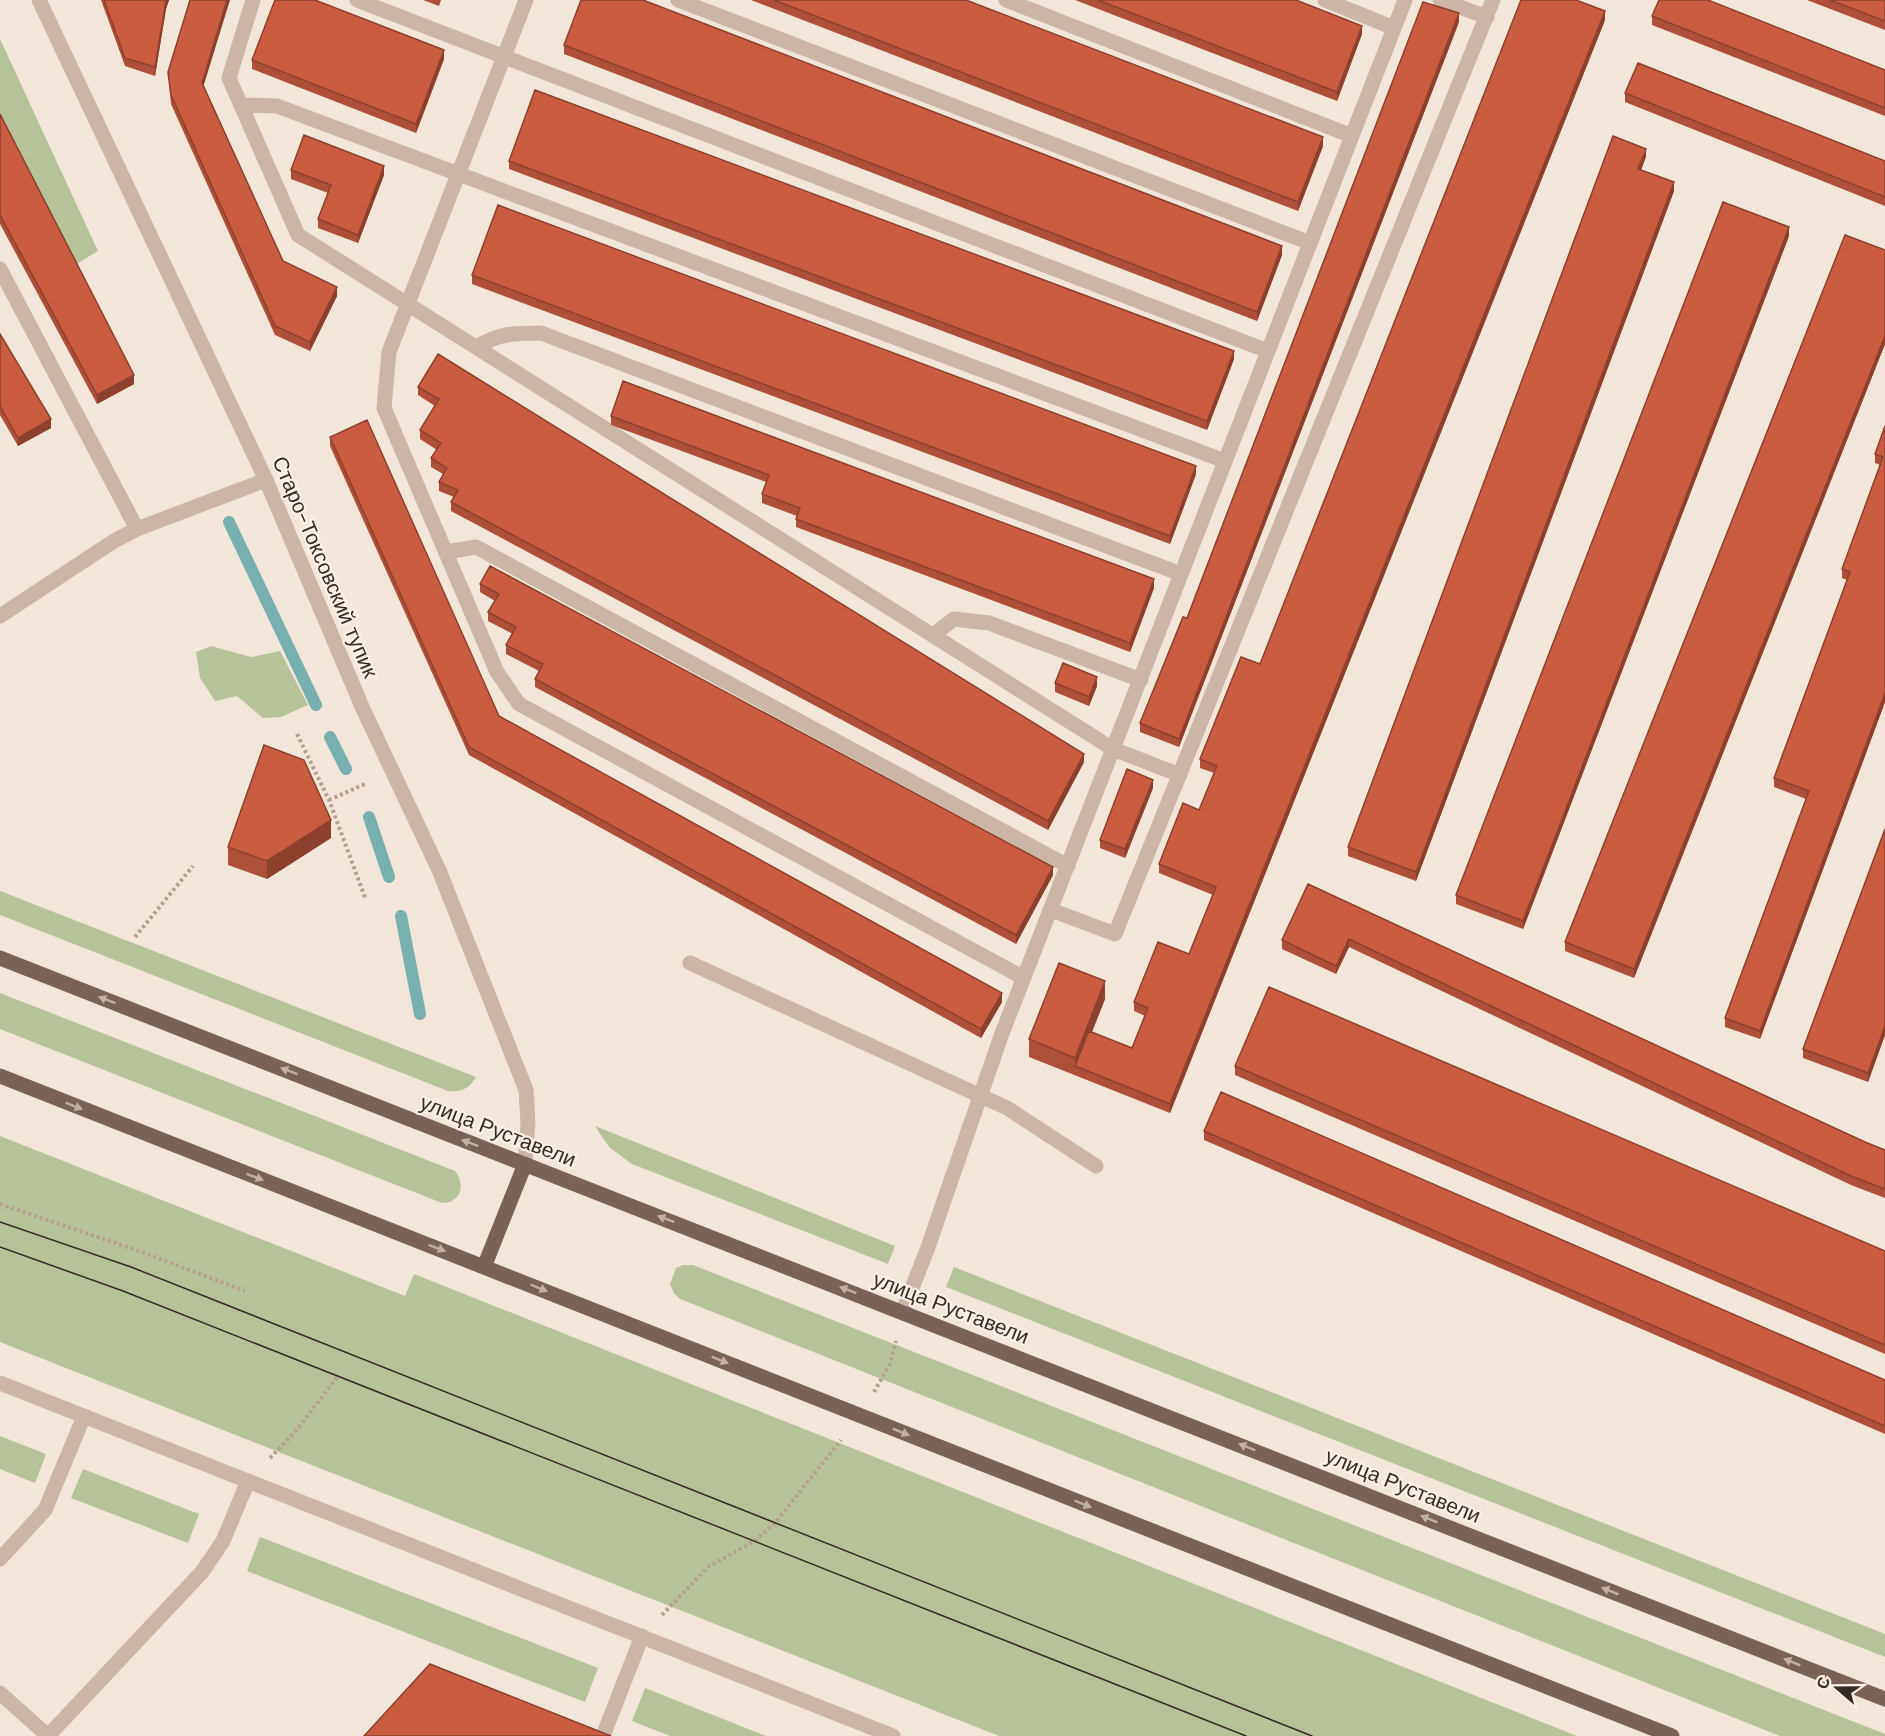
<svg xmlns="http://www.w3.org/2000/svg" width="1885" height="1736" font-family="'DM Sans',sans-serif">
  <rect width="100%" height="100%" fill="#f2e6da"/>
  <path fill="#b6c29a" d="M0,39L98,251L73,266L0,124Z
    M211,646L251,657L280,651L308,705L281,717L263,718L237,696L215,701L200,678L196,652Z
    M0,891L476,1077C468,1089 463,1092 448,1091L0,915Z
    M0,993L455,1171C466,1185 461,1203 442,1203L0,1029Z
    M595,1126L895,1246L888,1264L632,1164L609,1147Z
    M0,1136L405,1296L414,1274L1577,1736H999L0,1342Z
    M683,1265H693L1885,1734V1736H1780L680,1299L674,1293L670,1284L676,1268Z
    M954,1267L1885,1634V1657L946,1287Z
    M0,1436L46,1454L35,1483L0,1469Z
    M83,1469L199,1514L188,1543L71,1498Z
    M260,1537L598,1668L585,1702L247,1571Z
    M645,1688L766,1736H670L632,1721Z"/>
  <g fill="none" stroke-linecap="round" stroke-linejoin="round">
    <path stroke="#78b0b0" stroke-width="12" d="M229,522L316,705
      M330,737L346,769
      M369,817L389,877
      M401,916L420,1014"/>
    <path stroke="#b79f90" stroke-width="4" stroke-dasharray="3 3" stroke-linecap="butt" d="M297,734L329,800L366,900
      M329,800L367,783
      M135,937L193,866
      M0,1204L139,1251L245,1291
      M874,1392L890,1364L896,1341
      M270,1458L295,1432L338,1376
      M662,1615L708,1567L755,1541L775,1523L841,1440"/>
    <path stroke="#cbb5a6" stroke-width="15" d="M253,0L229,78L298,235L1113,749L1180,775
      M357,0L1268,351
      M526,0L389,352L384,408L497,672L519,704L1024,978
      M678,0L1310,243
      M1006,0L1352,136
      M1325,0L1394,28
      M1440,0L1487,17
      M241,105L277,106L1225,461
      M0,269L137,529L266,480
      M476,347C501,333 513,333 541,333L1181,574
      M446,552L476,547L1068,866
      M0,616L114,541L137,529
      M933,635L954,619L989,623L1141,680
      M1051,910L1115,934L1493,0
      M690,963L1007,1108L1096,1166
      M903,1311L927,1250L1001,1036L1405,0
      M0,1559L45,1510L84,1416
      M0,1693L48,1736
      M48,1736L202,1572L223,1541L248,1481
      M603,1736L642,1636"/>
    <path stroke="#cbb5a6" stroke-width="15" d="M39,0L266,480L363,709L439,870L526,1090L528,1122L525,1164
      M0,1383L893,1736"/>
    <path stroke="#796257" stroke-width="15" d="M0,958L1885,1699
      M0,1076L1672,1736
      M484,1267L525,1164"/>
    <path stroke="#372b27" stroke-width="1.5" d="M0,1222L131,1267L1312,1736
      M0,1247L123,1291L1246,1736"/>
  </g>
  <path fill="#ae5037" d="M101,0H169L166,9L155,76L125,66Z
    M423,0H441L439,6Z
    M751,0H966L1323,146L1298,211Z
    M1075,0H1296L1362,34L1337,101Z
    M1807,0H1885V30Z
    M1652,16L1885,70V116L1652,25Z
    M1605,20L1170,1113L1029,1057V1039L1105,999L1092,1032L1132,1048L1145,1016L1134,1011V1002L1189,954L1213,895L1159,873V864L1199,810L1214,773L1200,768V759L1260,664Z
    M1459,22L1179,747L1140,732V723Z
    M564,45L1282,255L1257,321L564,54Z
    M444,59L416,133L252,69V60Z
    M168,72L204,86L283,261L337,296L310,351L275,335L171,104Z
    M1625,93L1885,161V206L1625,102Z
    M0,114L134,384L97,404L0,224Z
    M1646,157L1641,170L1674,191L1416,881L1348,856V847Z
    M509,161L1234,359L1207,430L509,169Z
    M291,170L384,175L358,243L318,228V219L328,193L291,179Z
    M1789,236L1523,929L1456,904V895Z
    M1885,250V344L1634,978L1565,951V942Z
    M472,275L1196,474L1170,544L472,284Z
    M0,334L51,428L18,446L0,415Z
    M418,387L1084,762L1048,830L451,511V502L454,497L439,491V482L443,474L431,467V458L437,450L420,439V430L435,406L418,395Z
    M611,416L1154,588L1130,652L796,527V519L797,516L762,503V494L766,482L611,425Z
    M1885,426V702L1760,1039L1725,1027V1018L1806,799L1774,787V778L1847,580L1842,578V569L1880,465L1875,463V454Z
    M330,437L499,716L1002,1002L981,1038L469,755L330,446Z
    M480,584L1053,875L1016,944L535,687V679L539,671L506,654V645L513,634L488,621V612L495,601L480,592Z
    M1055,683L1097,686L1089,706L1055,692Z
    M1153,788L1125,858L1100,848V840Z
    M1885,829V1035L1868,1082L1803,1058V1049Z
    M331,838L267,879L228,865V847Z
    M1308,884L1865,1142L1885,1150V1198L1851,1185L1349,947L1336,974L1282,949V940Z
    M1235,1066L1885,1251V1354L1235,1075Z
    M1204,1131L1885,1380V1434L1204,1140Z"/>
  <path fill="#8d412d" d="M166,0H169L166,9L155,76V67Z
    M227,0H230L202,91V83Z
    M1605,11V20L1170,1113V1104Z
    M1459,13V22L1179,747V739Z
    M1362,26V34L1337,101V92Z
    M444,50V59L416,133V124Z
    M1323,137V146L1298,211V202Z
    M1646,149V157L1638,178V169Z
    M384,166V175L358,243V235Z
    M1674,182V191L1416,881V872Z
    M1789,227V236L1523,929V921Z
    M1282,246V255L1257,321V312Z
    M337,287V296L310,351V342Z
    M1885,336V344L1634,978V969Z
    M1234,351V359L1207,430V421Z
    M134,375V384L97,404V395Z
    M51,419V428L18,446V438Z
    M1196,466V474L1170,544V536Z
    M1154,579V588L1130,652V643Z
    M1097,677V686L1089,706V697Z
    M1885,693V702L1760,1039V1031Z
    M1084,754V762L1048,830V821Z
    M1153,780V788L1125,858V849Z
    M331,820V838L267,879V861Z
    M1053,867V875L1016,944V935Z
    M1349,939V947L1336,974V966Z
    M1105,981V999L1078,1067L1075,1066V1058Z
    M1002,993V1002L981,1038V1029Z
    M1885,1026V1035L1868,1082V1073Z"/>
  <path fill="#ca5d40" stroke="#8d412d" stroke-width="1.5" d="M104,0H166L155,67L125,58Z
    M190,0H227L202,83L283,261L337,287L310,342L275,326L171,95L168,72Z
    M275,0H315L444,50L416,124L252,60Z
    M581,0H643L1282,246L1257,312L564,45Z
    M774,0H966L1323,137L1298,202Z
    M1098,0H1296L1362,26L1337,92Z
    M1521,0H1576L1605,11L1170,1104L1075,1066L1089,1031L1132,1048L1148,1008L1134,1002L1158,942L1189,954L1216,887L1159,864L1183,803L1199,810L1217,766L1200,759L1241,657L1260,664Z
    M1659,0H1708L1885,70V108L1652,16Z
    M1830,0H1885V21Z
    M1423,2L1459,13L1179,739L1140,723L1183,617L1187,618Z
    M1638,63L1885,161V197L1625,93Z
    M535,90L1234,351L1207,421L509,161Z
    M0,114L134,375L97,395L0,215Z
    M304,135L384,166L358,235L318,219L331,185L291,170Z
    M1613,136L1646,149L1638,169L1674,182L1416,872L1348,847Z
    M1723,202L1789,227L1523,921L1456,895Z
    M498,205L1196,466L1170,536L472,275Z
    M1845,235L1885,250V336L1634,969L1565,942Z
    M0,334L51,419L18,438L0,406Z
    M438,354L1084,754L1048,821L451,502L458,490L439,482L447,468L431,458L441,443L420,430L439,399L418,387Z
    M623,381L1154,579L1130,643L796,519L800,508L762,494L769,475L611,416Z
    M367,420L499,716L1002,993L981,1029L469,747L330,437Z
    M1885,426V693L1760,1031L1725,1018L1809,791L1774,778L1850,572L1842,569L1883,457L1875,454Z
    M490,566L1053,867L1016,935L535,679L543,664L506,645L516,627L488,612L499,594L480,584Z
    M1063,663L1097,677L1089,697L1055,683Z
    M264,745L304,760L331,820L267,861L228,847Z
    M1127,769L1153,780L1125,849L1100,840Z
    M1885,829V1026L1868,1073L1803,1049Z
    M1308,884L1865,1142L1885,1150V1189L1851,1176L1349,939L1336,966L1282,940Z
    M1059,963L1105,981L1075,1058L1029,1039Z
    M1269,987L1885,1251V1345L1235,1066Z
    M1221,1092L1885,1380V1426L1204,1131Z
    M430,1664L611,1736H364Z"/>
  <defs><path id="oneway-solid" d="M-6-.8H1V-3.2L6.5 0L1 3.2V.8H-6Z" transform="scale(1.5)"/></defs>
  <g fill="#c0b0a6">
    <use href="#oneway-solid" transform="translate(107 1000) rotate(-159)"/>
    <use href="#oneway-solid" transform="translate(289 1071) rotate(-159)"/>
    <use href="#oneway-solid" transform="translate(74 1106) rotate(22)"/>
    <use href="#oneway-solid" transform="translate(470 1143) rotate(-159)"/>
    <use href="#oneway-solid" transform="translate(255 1177) rotate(21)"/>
    <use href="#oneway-solid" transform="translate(666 1219) rotate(-159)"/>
    <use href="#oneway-solid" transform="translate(437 1248) rotate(21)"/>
    <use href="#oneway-solid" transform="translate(539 1288) rotate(22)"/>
    <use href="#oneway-solid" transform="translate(848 1290) rotate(-159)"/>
    <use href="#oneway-solid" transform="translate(720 1360) rotate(22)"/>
    <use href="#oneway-solid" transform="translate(901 1432) rotate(22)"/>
    <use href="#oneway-solid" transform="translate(1247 1447) rotate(-158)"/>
    <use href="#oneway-solid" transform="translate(1083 1504) rotate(22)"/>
    <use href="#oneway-solid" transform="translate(1429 1519) rotate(-158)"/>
    <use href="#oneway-solid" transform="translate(1610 1591) rotate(-158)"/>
    <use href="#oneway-solid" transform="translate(1792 1662) rotate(-158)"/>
  </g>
  <g text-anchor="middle" stroke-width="4.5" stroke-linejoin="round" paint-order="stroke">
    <g font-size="21" fill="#372b27" stroke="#faf0e6">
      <text transform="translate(325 567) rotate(67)" y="7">Старо-Токсовский тупик</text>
      <text transform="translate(498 1131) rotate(21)" y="7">улица Руставели</text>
      <text transform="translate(951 1308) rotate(21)" y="7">улица Руставели</text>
      <text transform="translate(1403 1486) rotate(22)" y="7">улица Руставели</text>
    </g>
  </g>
  <g transform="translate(1837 1688) rotate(290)" stroke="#faf0e6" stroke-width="4.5" paint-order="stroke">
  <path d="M0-4.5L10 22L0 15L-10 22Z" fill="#372b27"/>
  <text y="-9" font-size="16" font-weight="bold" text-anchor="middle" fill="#372b27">С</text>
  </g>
</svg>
